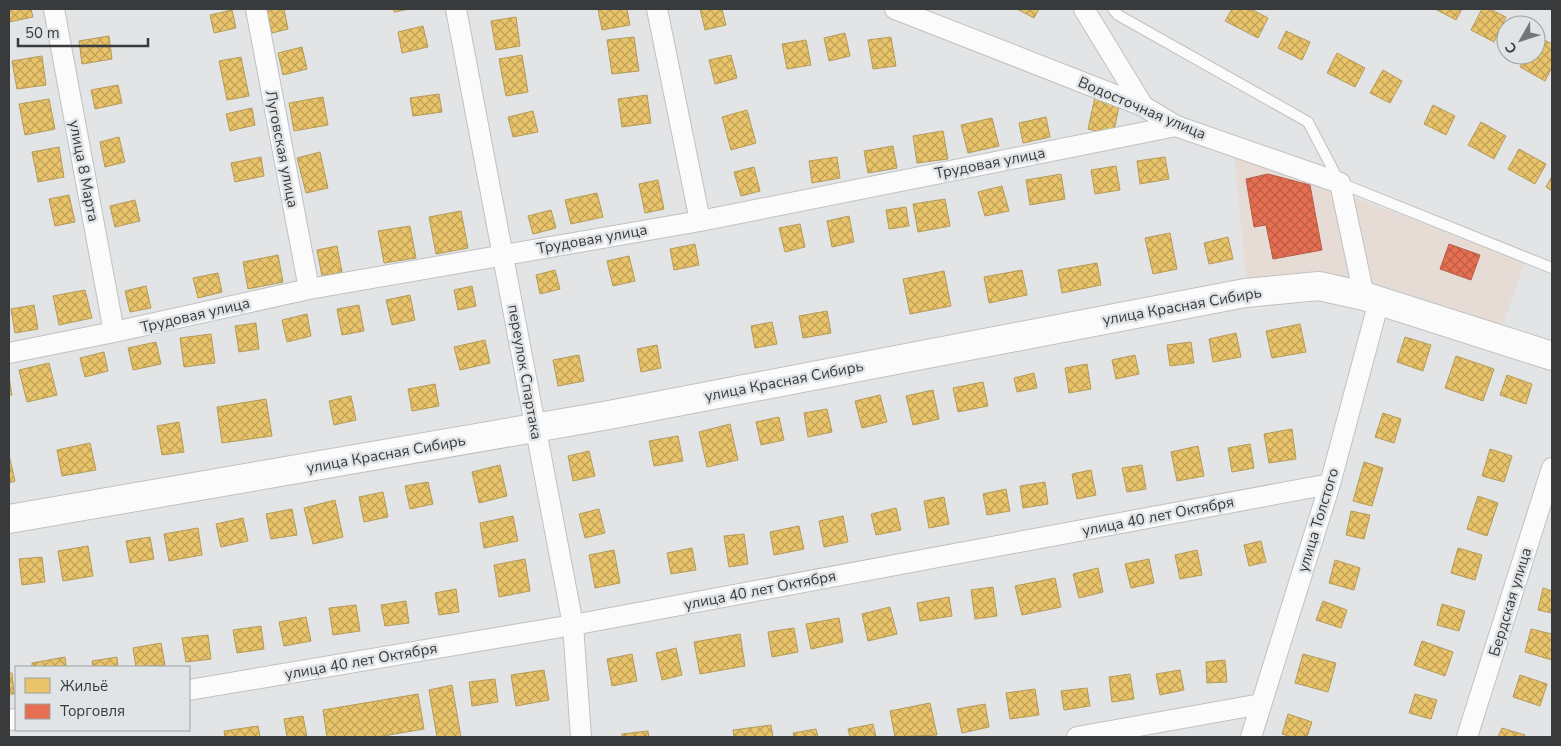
<svg xmlns="http://www.w3.org/2000/svg" width="1561" height="746" font-family="'Nunito Sans',sans-serif">
  <defs>
    <pattern id="homes-cross-hatch" width="8" height="8" patternUnits="userSpaceOnUse" patternTransform="scale(1.25)"><rect width="8" height="8" fill="#e9c46a"/><path d="M0 0l8 8M0 8l8-8" fill="none" stroke="#bea058"/></pattern>
    <pattern id="shops-cross-hatch" width="8" height="8" patternUnits="userSpaceOnUse" patternTransform="scale(1.25)"><rect width="8" height="8" fill="#e76f51"/><path d="M0 0l8 8M0 8l8-8" fill="none" stroke="#bc5c44"/></pattern>
  </defs>
  <rect width="100%" height="100%" fill="#e2e4e6"/>
  <path fill="#e6dcd5" d="M1234,153L1525,261L1500,333L1336,274L1247,287Z"/>
  <path fill="url(#homes-cross-hatch)" stroke="#b49b5c" d="M9,9H31L33,17L9,22Z
    M266,9H284L288,29L272,33Z
    M394,9H410L394,12Z
    M598,9H627L630,25L602,30Z
    M700,9H722L726,25L705,30Z
    M1017,9H1039L1034,18Z
    M1232,9H1251L1268,18L1258,38L1225,21Z
    M1435,9H1462L1456,20Z
    M1482,9H1490L1506,17L1494,42L1471,30Z
    M232,10L236,28L214,33L210,15Z
    M516,17L520,46L496,50L491,21Z
    M423,26L428,47L402,53L398,32Z
    M1286,31L1310,42L1302,60L1278,48Z
    M845,33L850,56L829,61L824,38Z
    M109,36L112,59L82,64L79,41Z
    M1537,36L1552,44V67L1545,81L1520,67L1526,55H1536Z
    M634,37L639,71L612,74L607,40Z
    M891,37L896,66L873,69L868,40Z
    M806,40L811,65L787,69L782,44Z
    M302,47L307,69L283,75L278,53Z
    M1337,53L1365,68L1355,87L1327,73Z
    M522,55L528,92L506,96L499,59Z
    M731,55L737,78L715,84L709,60Z
    M42,56L46,85L17,89L12,61Z
    M241,57L249,96L227,100L219,61Z
    M1383,70L1402,81L1390,103L1370,93Z
    M118,85L122,103L95,109L91,90Z
    M439,94L442,112L413,116L410,98Z
    M647,95L651,123L622,127L618,99Z
    M323,97L328,125L294,131L289,103Z
    M1095,97L1120,102L1113,135L1088,129Z
    M49,99L55,129L25,135L19,104Z
    M1433,105L1455,116L1446,135L1424,124Z
    M252,108L255,125L230,131L226,114Z
    M747,110L756,143L731,150L722,117Z
    M533,111L538,132L513,137L508,117Z
    M1046,117L1050,137L1023,143L1019,123Z
    M992,118L999,146L968,153L961,125Z
    M1481,122L1506,136L1494,159L1468,145Z
    M943,131L948,159L917,163L913,136Z
    M119,137L125,162L105,167L100,142Z
    M893,146L897,168L868,173L864,151Z
    M59,147L64,177L38,182L32,152Z
    M1519,149L1546,164L1535,184L1508,169Z
    M320,152L328,188L306,193L297,158Z
    M261,157L264,176L235,182L231,163Z
    M837,157L840,178L812,183L809,161Z
    M1165,157L1169,179L1140,184L1137,161Z
    M1116,166L1120,190L1095,194L1091,170Z
    M754,167L760,191L741,196L734,172Z
    M1061,174L1065,199L1030,205L1026,180Z
    M1552,176V191L1546,187Z
    M658,180L664,209L645,213L639,184Z
    M1002,186L1009,211L985,216L978,192Z
    M597,193L603,217L571,224L565,200Z
    M69,195L75,222L55,226L49,199Z
    M945,199L950,226L918,232L913,204Z
    M135,200L140,221L115,227L110,206Z
    M906,207L909,226L889,229L886,210Z
    M551,210L556,228L533,234L528,216Z
    M461,211L468,248L436,254L429,217Z
    M849,216L854,242L832,247L827,221Z
    M800,224L805,247L785,252L779,228Z
    M410,226L416,258L384,263L378,231Z
    M1170,233L1177,269L1153,274L1145,238Z
    M1228,237L1233,259L1209,264L1204,243Z
    M695,244L699,265L674,270L670,249Z
    M337,246L342,272L322,276L317,250Z
    M278,255L283,282L248,289L243,262Z
    M629,256L635,281L613,286L607,261Z
    M1097,263L1101,285L1062,293L1058,270Z
    M555,270L560,289L540,294L536,275Z
    M1022,270L1027,295L989,303L984,277Z
    M944,271L951,306L910,314L903,279Z
    M218,273L222,292L198,298L193,278Z
    M146,286L151,308L130,312L125,291Z
    M472,286L476,306L458,310L454,290Z
    M85,290L92,318L59,325L53,296Z
    M410,295L415,320L392,325L386,300Z
    M34,305L38,329L15,333L11,309Z
    M359,305L364,331L342,335L337,309Z
    M827,311L831,333L803,338L799,316Z
    M307,314L311,336L287,342L282,320Z
    M772,322L777,344L755,348L751,326Z
    M256,323L259,349L239,352L235,326Z
    M1300,324L1306,352L1272,358L1266,331Z
    M1236,333L1241,357L1213,362L1209,339Z
    M211,334L215,363L184,367L180,338Z
    M1405,337L1431,345L1423,371L1397,362Z
    M485,340L490,363L460,370L454,347Z
    M156,342L161,364L133,370L128,348Z
    M1191,342L1194,363L1170,366L1167,345Z
    M657,345L661,368L641,372L637,349Z
    M104,352L108,371L85,377L80,358Z
    M579,355L584,381L558,386L553,360Z
    M1135,355L1139,374L1116,379L1112,360Z
    M1456,356L1494,369L1483,401L1445,388Z
    M49,363L57,395L27,402L19,370Z
    M1087,364L1091,389L1069,393L1065,368Z
    M1034,373L1037,388L1017,392L1014,378Z
    M1507,375L1532,384L1526,404L1500,395Z
    M9,377L12,395H9Z
    M983,382L988,406L958,412L953,388Z
    M435,384L439,406L412,411L408,389Z
    M933,390L939,419L913,425L906,396Z
    M880,395L887,422L862,428L855,401Z
    M351,396L356,420L334,425L329,401Z
    M266,399L272,436L222,443L217,407Z
    M827,409L832,432L808,437L804,413Z
    M1383,413L1401,419L1394,443L1375,437Z
    M779,417L784,440L761,445L756,422Z
    M179,422L184,452L162,455L157,426Z
    M730,424L738,460L707,467L699,432Z
    M1292,429L1296,459L1269,463L1264,434Z
    M678,436L683,461L654,466L649,441Z
    M90,443L96,470L62,476L57,450Z
    M1250,444L1254,468L1232,472L1228,448Z
    M1198,446L1204,476L1177,481L1171,452Z
    M1490,449L1512,456L1504,482L1482,476Z
    M589,451L595,476L573,481L568,456Z
    M10,459L15,481L9,483V460Z
    M1364,462L1383,468L1372,506L1353,501Z
    M500,465L507,496L479,503L472,472Z
    M1142,465L1146,489L1127,492L1122,468Z
    M1091,470L1096,495L1077,499L1072,474Z
    M428,482L433,504L410,509L405,486Z
    M1045,482L1048,504L1023,508L1020,486Z
    M1006,489L1010,511L987,515L983,494Z
    M383,492L388,517L364,522L359,497Z
    M1478,496L1498,503L1487,536L1467,529Z
    M944,497L949,524L929,528L924,501Z
    M335,500L343,537L313,544L304,508Z
    M896,508L901,530L876,535L871,514Z
    M292,509L297,535L271,539L266,514Z
    M599,509L605,533L585,538L579,514Z
    M1351,511L1370,515L1364,539L1346,535Z
    M513,516L518,541L484,548L480,523Z
    M843,516L848,542L824,547L819,521Z
    M243,518L248,541L221,547L216,524Z
    M799,526L804,549L774,555L770,532Z
    M198,528L202,555L169,561L164,534Z
    M744,534L748,564L729,567L724,536Z
    M150,537L154,559L130,563L126,541Z
    M1261,541L1266,562L1249,566L1244,545Z
    M88,546L93,576L63,581L58,551Z
    M692,548L696,570L671,574L667,553Z
    M1458,548L1482,555L1475,580L1451,573Z
    M614,550L620,583L595,588L589,555Z
    M1197,550L1202,575L1180,579L1175,555Z
    M42,557L45,582L22,585L19,559Z
    M525,559L530,591L499,597L494,565Z
    M1149,559L1154,583L1131,588L1125,564Z
    M1335,560L1360,568L1354,590L1329,583Z
    M1098,568L1103,592L1079,598L1073,574Z
    M1055,578L1061,607L1022,615L1015,586Z
    M993,587L997,616L975,619L971,590Z
    M1543,588L1552,591V613L1538,610Z
    M456,589L459,612L439,615L435,593Z
    M949,597L952,616L920,621L917,603Z
    M406,601L409,623L385,626L381,605Z
    M1323,601L1347,610L1341,628L1316,620Z
    M1442,604L1465,611L1459,631L1437,625Z
    M356,605L360,631L333,635L329,608Z
    M890,607L897,634L868,641L862,614Z
    M306,617L311,641L284,646L279,622Z
    M839,618L843,642L811,649L806,624Z
    M261,626L264,649L237,653L233,630Z
    M794,628L798,652L772,657L768,632Z
    M1531,629L1552,634V660L1525,652Z
    M740,634L745,666L700,674L694,642Z
    M208,635L211,659L186,662L182,638Z
    M1422,641L1453,652L1445,676L1414,665Z
    M161,643L165,665L136,667L133,648Z
    M676,648L682,675L662,680L656,653Z
    M632,654L637,681L612,686L607,659Z
    M1303,654L1336,663L1328,692L1295,683Z
    M65,657L66,667H32V663Z
    M117,657L118,667H93L92,661Z
    M1225,660L1227,682L1207,683L1206,662Z
    M544,670L549,700L516,706L511,675Z
    M1180,670L1184,690L1160,695L1156,674Z
    M9,673H12L14,694H9Z
    M1130,674L1134,699L1112,702L1109,677Z
    M1520,675L1547,684L1540,706L1513,697Z
    M495,679L498,702L472,706L469,682Z
    M452,685L461,737H437L429,690Z
    M1087,688L1090,706L1064,710L1061,691Z
    M1035,689L1039,715L1010,719L1006,693Z
    M418,694L424,729L377,737H327L323,710Z
    M1415,694L1437,700L1431,719L1409,713Z
    M930,703L937,735L895,737L890,711Z
    M985,704L989,727L962,733L957,709Z
    M1288,714L1312,722L1307,737H1292L1282,734Z
    M303,716L307,737H287L284,719Z
    M873,724L876,737H850L848,729Z
    M771,725L773,737H734L733,730Z
    M258,726L260,737H225L224,731Z
    M1502,728L1525,735L1524,737H1498Z
    M816,729L818,737H794L793,733Z
    M648,731L649,737H622V734Z"/>
  <path fill="url(#shops-cross-hatch)" stroke="#b35f4a" d="M1268,174L1310,185L1322,250L1273,259L1266,225L1254,227L1246,179Z
    M1449,244L1480,255L1471,280L1440,269Z"/>
  <g fill="none" stroke-linecap="round" stroke-linejoin="round">
    <g stroke="#bfc1c2" stroke-width="12">
      <path id="service" d="M1113,9L1118,15L1308,122L1340,183L1552,268"/>
    </g>
    <g stroke="#bfc1c2" stroke-width="22">
      <path id="minor" d="M54,9L114,332
        M256,9L309,289
        M456,9L573,625L581,737
        M657,9L700,221
        M895,9L1143,106L1176,126L1340,183L1364,296
        M1084,9L1143,106
        M9,353L114,332L309,289L700,221L1176,126
        M189,690L573,625L1330,484
        M9,720L16,719
        M1077,737L1261,704
        M1251,737L1330,484L1379,301
        M1467,737L1552,468"/>
    </g>
    <g stroke="#bfc1c2" stroke-width="30">
      <path id="secondary" d="M9,519L609,415L1245,293L1319,286L1364,296L1552,356"/>
    </g>
    <use href="#service" stroke="#fbfbfb" stroke-width="10"/>
    <use href="#minor" stroke="#fbfbfb" stroke-width="20"/>
    <use href="#secondary" stroke="#fbfbfb" stroke-width="28"/>
  </g>
  <g text-anchor="middle" stroke-width="5" stroke-linejoin="round" paint-order="stroke">
    <g font-size="15" fill="#393a3b" stroke="#e1e4e7">
      <text transform="translate(1142 108) rotate(23)" y="5">Водосточная улица</text>
      <text transform="translate(282 149) rotate(79)" y="5">Луговская улица</text>
      <text transform="translate(990 163) rotate(-11)" y="5">Трудовая улица</text>
      <text transform="translate(84 171) rotate(79)" y="5">улица 8 Марта</text>
      <text transform="translate(592 239) rotate(-10)" y="5">Трудовая улица</text>
      <text transform="translate(1182 306) rotate(-10)" y="5">улица Красная Сибирь</text>
      <text transform="translate(195 315) rotate(-13)" y="5">Трудовая улица</text>
      <text transform="translate(525 372) rotate(80)" y="5">переулок Спартака</text>
      <text transform="translate(784 381) rotate(-11)" y="5">улица Красная Сибирь</text>
      <text transform="translate(386 454) rotate(-10)" y="5">улица Красная Сибирь</text>
      <text transform="translate(1158 516) rotate(-11)" y="5">улица 40 лет Октября</text>
      <text transform="translate(1318 520) rotate(-73)" y="5">улица Толстого</text>
      <text transform="translate(760 590) rotate(-11)" y="5">улица 40 лет Октября</text>
      <text transform="translate(1510 602) rotate(-73)" y="5">Бердская улица</text>
      <text transform="translate(361 661) rotate(-10)" y="5">улица 40 лет Октября</text>
    </g>
  </g>
  <rect width="1561" height="746" fill="none" stroke="#393a3b" stroke-width="20"/>
  <rect x="15" y="666" width="175" height="65" fill="#e1e4e7" stroke="#9ea0a2"/>
  <rect x="25" y="678" width="25" height="15" fill="#e9c46a" stroke="#9ea0a2"/>
  <text x="60" y="691" font-size="15" fill="#393a3b">Жильё</text>
  <rect x="25" y="704" width="25" height="15" fill="#e76f51" stroke="#9ea0a2"/>
  <text x="60" y="716" font-size="15" fill="#393a3b">Торговля</text>
  <g transform="translate(1521 40) rotate(231)"><circle r="24" fill="#e1e4e7" stroke="#9ea0a2"/>
  <path d="M0-4L9 19L0 12L-9 19Z" fill="#747677"/>
  <text y="-8" font-size="14" font-weight="bold" text-anchor="middle" fill="#393a3b">С</text>
  </g>
  <path d="M18 38v8h130v-8" fill="none" stroke="#393a3b" stroke-width="2.5"/>
  <text x="25" y="38" font-size="15" fill="#393a3b" stroke="#e1e4e7" stroke-width="4" paint-order="stroke">50 m</text>
</svg>
